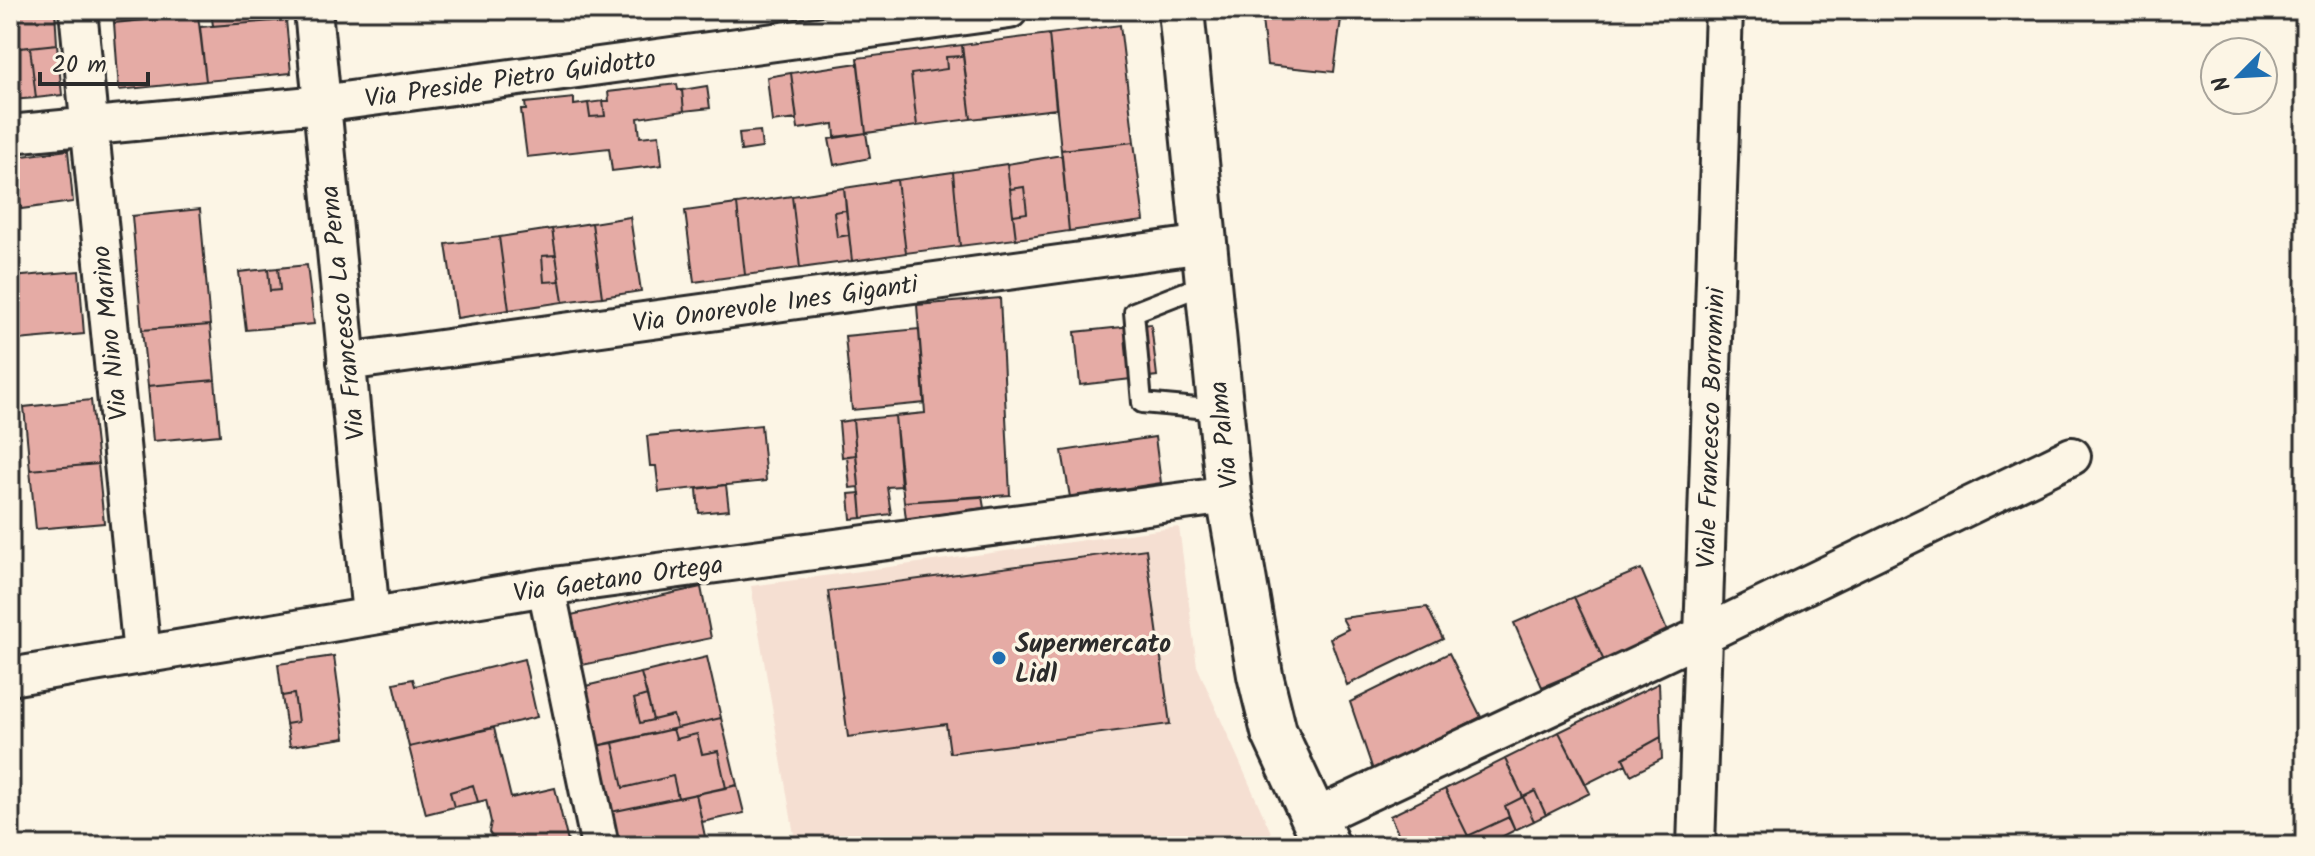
<svg xmlns="http://www.w3.org/2000/svg" width="2315" height="856" font-family="Kalam,sans-serif">
  <rect width="100%" height="100%" fill="#fcf5e5"/>
  <filter id="ink" filterUnits="userSpaceOnUse"><feTurbulence type="fractalNoise" baseFrequency=".0125" numOctaves="2"/><feDisplacementMap in="SourceGraphic" scale="16" xChannelSelector="R" yChannelSelector="G"/><feConvolveMatrix kernelMatrix="1 2 1 2 8 2 1 2 1" color-interpolation-filters="sRGB"/></filter>
  <g filter="url(#ink)">
    <path fill="#f5dfd2" d="M1179,527L1197,666L1277,846H796L751,586Z"/>
    <path fill="#e5aba5" stroke="#2b2b2b" stroke-width="2" d="M10,10H55L57,44L10,49Z
      M113,10H136L137,20L114,23Z
      M136,10H185V16L137,20Z
      M211,10H285L286,20L213,26Z
      M1261,10L1341,19L1334,72L1267,65Z
      M1311,10H1342L1341,19L1311,16Z
      M198,15L206,81L119,90L114,23Z
      M286,20L291,73L206,81L200,27Z
      M1120,25L1134,142L1061,150L1049,34Z
      M1049,34L1056,109L971,119L962,45Z
      M57,44L62,95L36,98L30,47Z
      M962,45L963,56L946,57L947,69L911,74L917,126L866,133L857,58Z
      M30,47L36,98L10,100V49Z
      M963,56L971,119L917,126L911,74L947,69L946,57Z
      M858,63L866,133L835,137L834,124L798,129L791,73Z
      M791,73L797,119L772,122L767,77Z
      M677,84L678,90H682L684,111L638,118L640,137L659,135L662,165L612,171L609,148L527,157L521,110H526L525,103L574,98V105L588,103L590,117L605,116L603,101H609L608,92Z
      M707,86L710,108L684,111L682,90Z
      M603,101L605,116L590,117L588,103Z
      M760,131L762,148L741,151L739,133Z
      M866,133L870,158L834,165L829,139Z
      M1134,142L1144,221L1069,231L1061,150Z
      M68,150L73,202L21,209L15,157Z
      M1062,155L1069,231L1016,239L1013,215L1027,213L1024,187L1010,189L1007,164Z
      M1007,164L1016,239L960,246L953,172Z
      M953,172L960,246L906,253L897,180Z
      M897,180L906,253L852,261L844,188Z
      M1024,187L1027,213L1013,215L1010,189Z
      M844,188L846,210L834,212L837,237L849,235L852,261L800,268L792,196Z
      M792,196L800,268L745,275L737,204Z
      M737,204L745,275L694,282L685,211Z
      M200,209L210,325L142,330L132,216Z
      M846,210L849,235L837,237L834,212Z
      M630,217L641,291L602,297L592,223Z
      M592,223L602,297L563,302L552,229Z
      M552,229L556,255L542,256L544,282L560,281L563,302L509,310L499,237Z
      M499,237L509,310L457,318L446,244Z
      M556,255L560,281L544,282L542,256Z
      M307,265L314,324L246,330L239,272L268,269L270,291L280,290L278,268Z
      M278,268L280,290L270,291L268,269Z
      M79,271L84,334L18,340L12,277Z
      M1000,298L1010,495L904,502L895,416L925,413L917,305Z
      M1151,324L1157,376L1080,385L1075,332Z
      M210,325L215,380L148,386L142,330Z
      M919,329L925,403L852,410L845,336Z
      M215,380L220,435L153,441L148,386Z
      M91,400L98,464L30,470L24,407Z
      M895,416L901,486L887,487L891,514L862,518L853,420Z
      M853,420L856,455L842,457L839,422Z
      M761,425L766,481L659,492L656,466H650L647,436Z
      M1155,437L1161,483L1070,497L1062,451Z
      M856,455L859,487L850,488L847,456Z
      M98,464L104,523L36,529L30,470Z
      M726,485L729,510L699,513L697,489Z
      M860,493L862,518L851,519L849,494Z
      M982,496L984,508L906,519L904,502Z
      M1146,549L1170,724L950,753L946,724L848,737L828,591Z
      M1641,569L1668,633L1604,661L1574,597Z
      M701,587L711,638L582,665L571,615Z
      M10,591H14L19,650L10,651Z
      M1574,597L1604,661L1542,687L1514,623Z
      M1427,607L1443,639L1347,685L1330,638L1348,629L1342,618Z
      M1449,653L1481,717L1373,770L1350,702Z
      M334,656L345,738L290,746L286,724L298,722L294,694L282,696L278,664Z
      M707,657L721,718L677,728L673,715L653,720L641,673Z
      M524,659L537,717L409,747L394,683L413,679L415,686Z
      M641,673L647,695L634,699L640,723L673,715L677,728L591,747L577,688Z
      M1659,683L1661,737L1623,758L1626,764L1586,784L1559,732Z
      M294,694L298,722L286,724L282,696Z
      M647,695L653,720L640,723L634,699Z
      M721,718L737,785L726,788L718,751L702,754L697,734L676,739L673,729Z
      M494,728L511,798L555,788L569,846H494L497,845L489,832L491,822L486,800L478,802L473,785L450,792L454,807L426,814L409,747Z
      M673,729L676,739L697,734L702,754L718,751L726,788L678,798L673,776L623,788L613,743Z
      M1559,732L1590,793L1546,815L1535,791L1523,797L1505,759Z
      M1661,737L1662,759L1631,775L1623,758Z
      M613,743L623,788L673,776L678,798L606,813L591,747Z
      M1505,759L1523,797L1505,806L1509,817L1468,836L1445,789Z
      M473,785L478,802L454,807L450,792Z
      M737,785L744,813L702,822L696,794Z
      M1445,789L1468,836L1446,846H1404L1390,816Z
      M1535,791L1546,815L1534,821L1523,797Z
      M696,794L707,846H614L606,813Z
      M1523,797L1534,821L1515,830L1505,806Z
      M1509,817L1515,830L1484,846H1446Z"/>
    <g fill="none" stroke-linecap="round" stroke-linejoin="round">
      <g stroke="#2b2b2b" stroke-width="24">
        <path id="service" d="M1208,283L1134,312L1142,403L1220,410"/>
      </g>
      <g stroke="#2b2b2b" stroke-width="42">
        <path id="minor" d="M78,10L142,655
          M313,10L371,616
          M10,134L321,104L1009,10
          M346,362L1204,244
          M546,587L600,846
          M10,677L546,587L1229,495
          M1314,818L1703,635L2072,456
          M1696,846L1724,10"/>
      </g>
      <g stroke="#2b2b2b" stroke-width="50">
        <path id="secondary" d="M1181,10L1229,495L1260,675L1274,732L1327,846"/>
      </g>
      <use href="#service" stroke="#fcf5e5" stroke-width="18"/>
      <use href="#minor" stroke="#fcf5e5" stroke-width="36"/>
      <use href="#secondary" stroke="#fcf5e5" stroke-width="44"/>
    </g>
  </g>
  <circle fill="#1f6fb2" stroke="#fcf5e5" stroke-width="3" cx="999" cy="658" r="8"/>
  <g text-anchor="middle" stroke-width="7" stroke-linejoin="round" paint-order="stroke">
    <g font-size="26" fill="#2b2b2b" stroke="#fcf5e5">
      <text transform="translate(510 78) rotate(-8)" y="9">Via Preside Pietro Guidotto</text>
      <text transform="translate(775 303) rotate(-8)" y="9">Via Onorevole Ines Giganti</text>
      <text transform="translate(342 313) rotate(-96)" y="9">Via Francesco La Perna</text>
      <text transform="translate(109 333) rotate(-96)" y="9">Via Nino Marino</text>
      <text transform="translate(1710 428) rotate(-88)" y="9">Viale Francesco Borromini</text>
      <text transform="translate(1223 435) rotate(-96)" y="9">Via Palma</text>
      <text transform="translate(618 578) rotate(-8)" y="9">Via Gaetano Ortega</text>
    </g>
    <g font-size="26" font-weight="bold" fill="#2b2b2b" stroke="#fcf5e5" text-anchor="start">
      <text x="1015" y="652">Supermercato<tspan x="1015" dy="30">Lidl</tspan></text>
    </g>
  </g>
  <rect width="2315" height="856" fill="none" stroke="#fcf5e5" stroke-width="40"/>
  <rect x="20" y="20" width="2275" height="816" fill="none" stroke="#2b2b2b" stroke-width="3" filter="url(#ink)"/>
  <g transform="translate(2239 76) rotate(246)"><circle r="38" fill="#fcf5e5" stroke="#a8a49b" stroke-width="2"/>
  <path d="M0-6L14 30L0 20L-14 30Z" fill="#1f6fb2"/>
  <text y="-12" font-size="22" font-weight="bold" text-anchor="middle" fill="#2b2b2b">N</text>
  </g>
  <path d="M40 72v12h108v-12" fill="none" stroke="#2b2b2b" stroke-width="4"/>
  <text x="52" y="72" font-size="24" fill="#2b2b2b" stroke="#fcf5e5" stroke-width="6" paint-order="stroke">20 m</text>
</svg>
